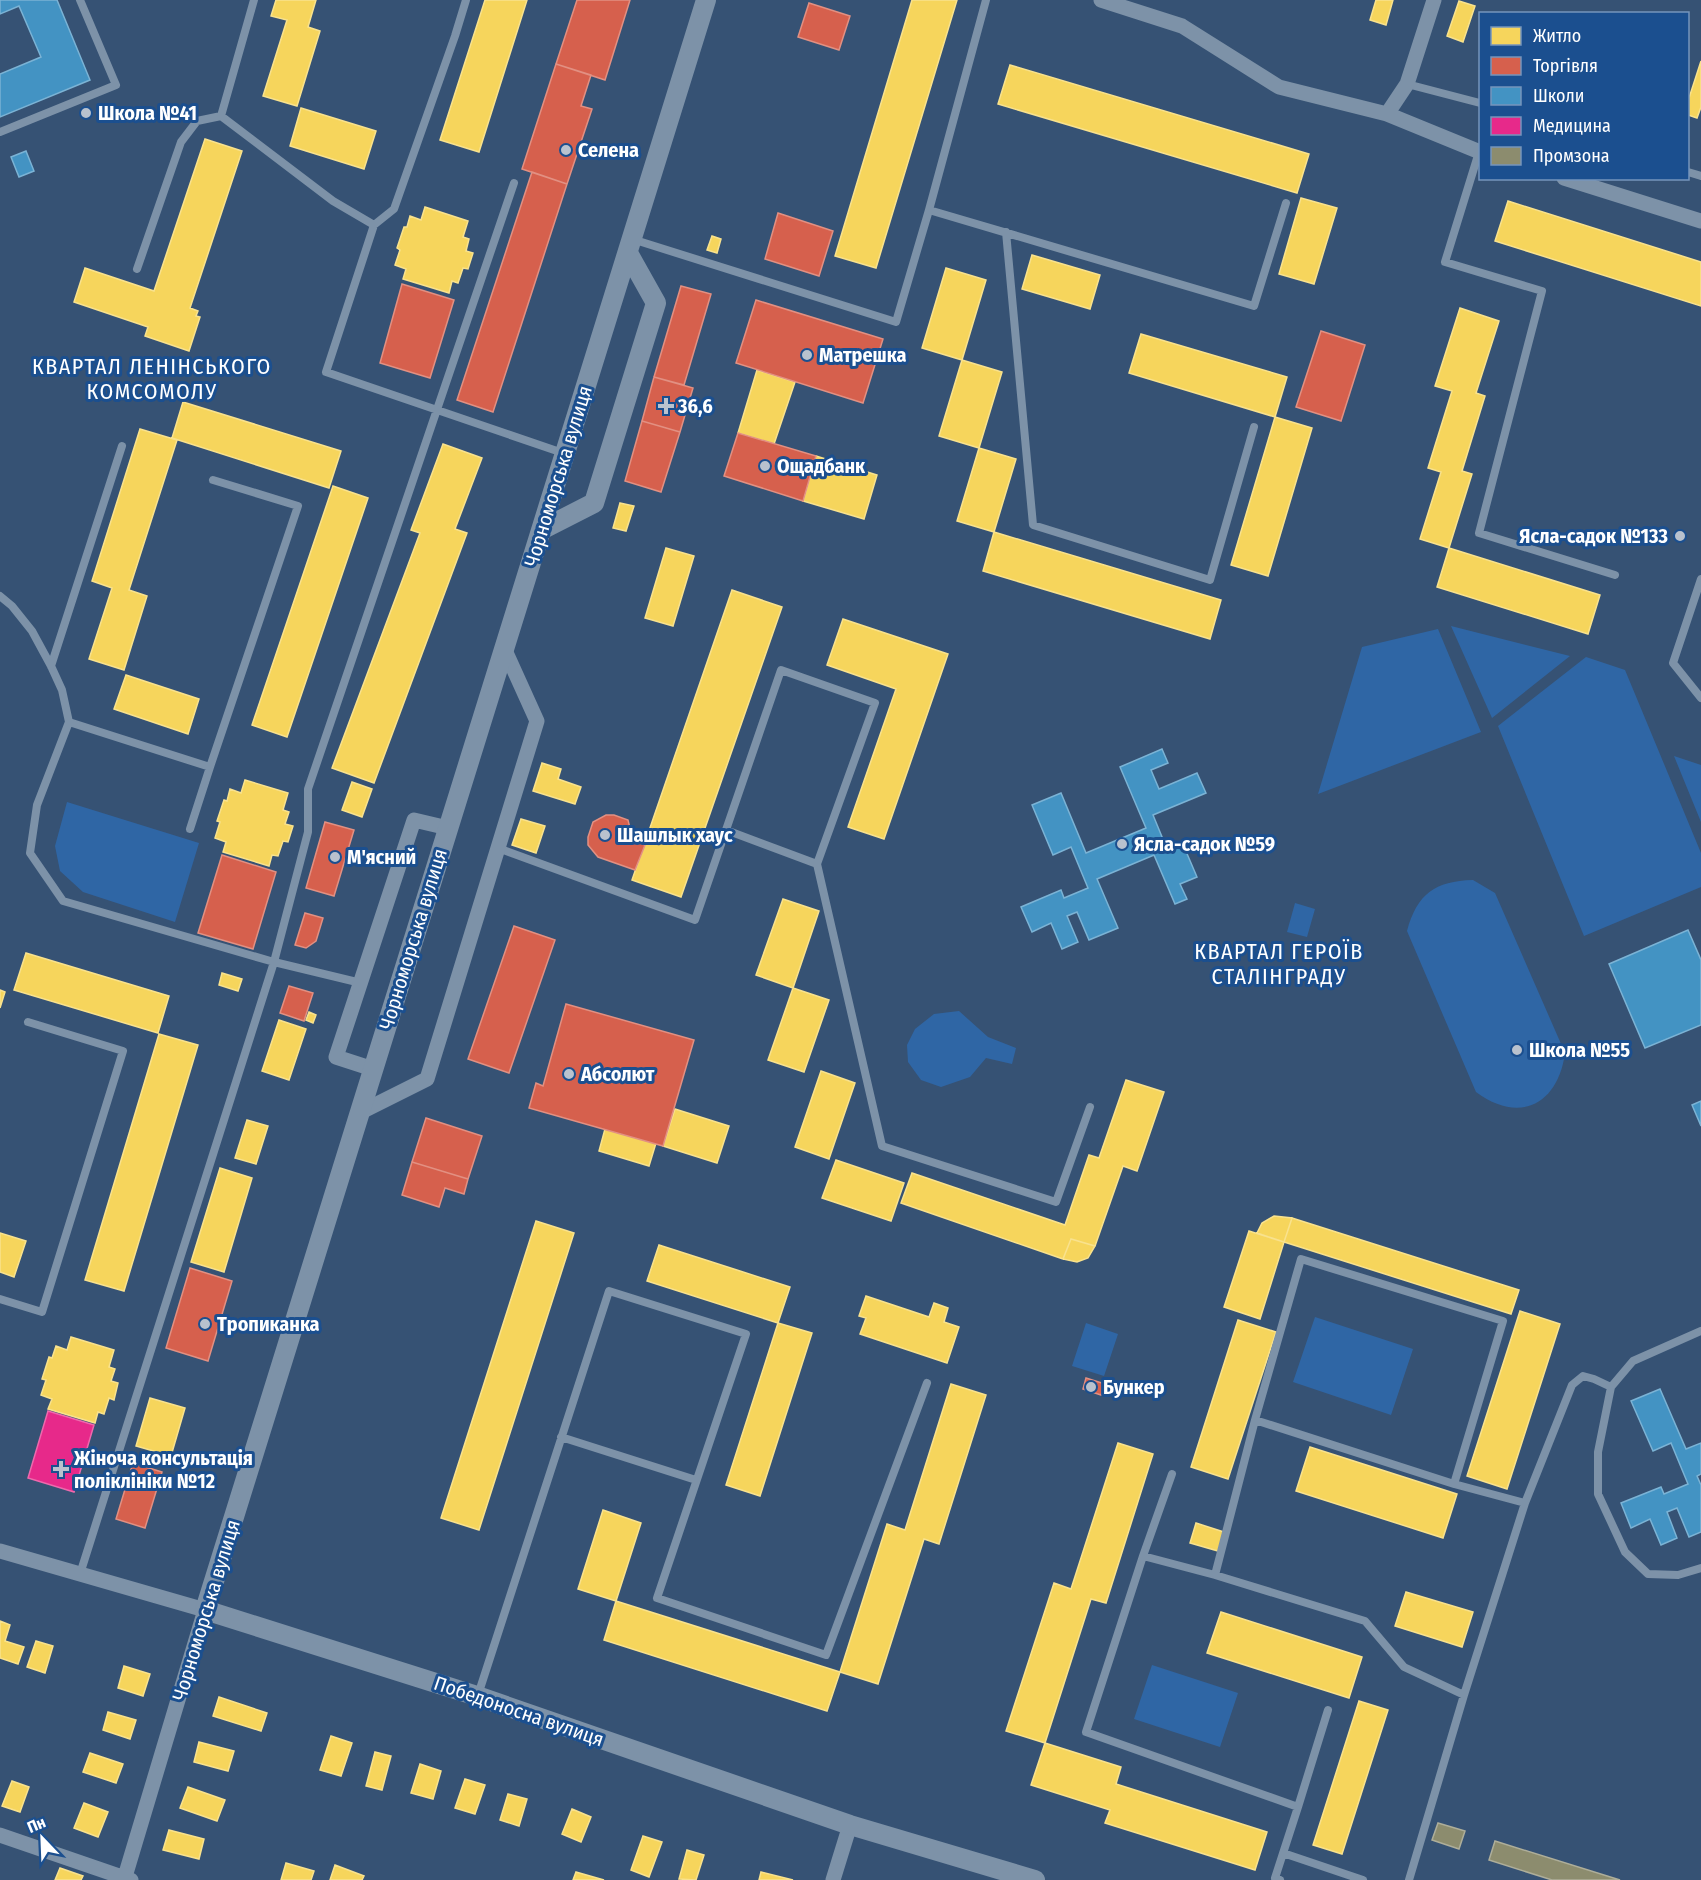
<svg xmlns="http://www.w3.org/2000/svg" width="1701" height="1880" font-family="'Fira Sans Condensed',sans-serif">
  <rect width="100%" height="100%" fill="#365274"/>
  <path fill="#2f66a5" d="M1451,626L1570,656L1492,718Z
    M1438,629L1481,732L1318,794L1362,647Z
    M1586,657L1625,670L1701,853V887L1584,936L1498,726Z
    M1674,756L1701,765V822Z
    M67,802L199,843L175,922L83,892L60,871L55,846Z
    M1473,880L1495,893L1565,1053C1558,1105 1519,1124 1476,1092L1407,931C1417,894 1435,881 1473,880Z
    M1295,903L1315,909L1307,937L1287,932Z
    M959,1011L988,1037L1016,1048L1012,1064L986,1058L970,1077L941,1087L921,1080L908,1062L907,1045L915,1029L934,1014Z
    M1315,1317L1413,1349L1391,1415L1293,1382Z
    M1086,1323L1118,1334L1104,1376L1072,1366Z
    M1152,1665L1238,1693L1220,1747L1134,1719Z"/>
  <path fill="#f6d55c" stroke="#f9e28d" stroke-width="1.5" d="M276,0H316L308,27L320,31L297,106L263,96L287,20L271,16Z
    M485,0H527L479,152L440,140Z
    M912,0H957L876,268L835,256Z
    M1376,0H1393L1386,25L1370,20Z
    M1459,1L1475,6L1463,42L1447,36Z
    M1701,61V107L1697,118L1688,115V101Z
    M1010,65L1309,154L1297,193L998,104Z
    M301,108L376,131L364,169L290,146Z
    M205,139L242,151L190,308L198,311L196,316L200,317L189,351L145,336L148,327L74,302L85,268L154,291Z
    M1301,198L1337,208L1314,284L1279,274Z
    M1508,201L1701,262V306L1495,241Z
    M425,207L468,221L463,237L469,239L466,251L473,253L468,269L463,268L458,283L452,281L449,293L403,279L406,269L395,265L400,250L397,248L404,227H407L410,216L421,220Z
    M712,236L721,239L717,253L707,250Z
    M1032,255L1100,275L1090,309L1022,289Z
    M946,268L986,280L962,360L922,348Z
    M1460,308L1499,321L1476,393L1485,396L1462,471L1472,474L1449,548L1420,539L1441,472L1428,468L1452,391L1435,386Z
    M1141,334L1287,377L1275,417L1129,373Z
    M962,360L1002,372L979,448L939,436Z
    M757,370L795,382L774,444L738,433Z
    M183,402L341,451L329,488L172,438Z
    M1275,417L1312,428L1268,576L1231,565Z
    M140,429L177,440L129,590L147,596L124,670L89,659L112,588L92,581Z
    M443,444L482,458L455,529L467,533L374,783L332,768L420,533L411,530Z
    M979,448L1016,459L994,532L957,521Z
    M816,456L877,475L864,519L803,501Z
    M333,486L368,498L287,737L252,725Z
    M620,503L634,506L626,531L613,528Z
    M994,532L1221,600L1210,639L983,571Z
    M666,548L694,556L673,626L645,618Z
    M1449,548L1600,595L1588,634L1437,587Z
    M732,590L782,607L681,897L632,880Z
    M843,619L948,654L884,839L848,827L896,689L827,665Z
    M126,675L199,699L188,734L114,709Z
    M542,763L561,769L558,779L581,787L575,804L533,791Z
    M245,780L288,793L283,810L289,812L285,824L293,826L288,842L283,841L278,856L272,855L269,866L223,852L226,842L215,838L220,822L217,821L224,800L227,801L230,789L241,793Z
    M352,782L372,789L362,817L342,810Z
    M521,819L545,826L536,853L512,845Z
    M783,899L819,911L793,988L756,975Z
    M26,953L169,996L158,1033L14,990Z
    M222,973L242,979L238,991L219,985Z
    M793,988L829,1000L804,1072L768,1060Z
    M0,990L5,992L0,1008Z
    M309,1012L316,1015L313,1023L306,1020Z
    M279,1020L306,1029L289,1080L262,1071Z
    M159,1034L198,1045L124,1291L85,1280Z
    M821,1071L855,1083L829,1159L795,1147Z
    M1126,1080L1164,1092L1137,1171L1123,1166L1095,1246L1071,1239L1063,1259L901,1203L912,1173L1065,1225L1089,1155L1099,1158Z
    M675,1109L729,1126L717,1163L663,1146Z
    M247,1120L268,1126L256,1164L235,1158Z
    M605,1129L656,1143L649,1166L599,1151Z
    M836,1160L904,1183L891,1221L822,1198Z
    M220,1168L252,1178L224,1272L191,1262Z
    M1274,1216L1292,1218L1284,1242L1257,1233L1262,1223Z
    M1292,1218L1519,1290L1511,1314L1284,1242Z
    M536,1221L574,1233L479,1530L441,1518Z
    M1249,1231L1284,1242L1260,1319L1224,1307Z
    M0,1233L26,1241L14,1277L0,1272Z
    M1071,1239L1095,1246L1088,1258L1077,1262L1063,1259Z
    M659,1245L790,1287L778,1323L647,1281Z
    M866,1296L929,1317L934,1303L948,1308L944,1322L959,1327L947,1363L860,1334L866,1318L859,1316Z
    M1520,1311L1560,1324L1507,1489L1467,1476Z
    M1238,1320L1276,1332L1228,1479L1191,1467Z
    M778,1323L812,1333L760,1496L726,1485Z
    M71,1337L114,1350L109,1367L115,1369L111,1381L118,1383L114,1400L109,1398L104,1414L98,1412L95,1423L48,1409L52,1399L41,1395L46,1380L42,1379L49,1357L52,1358L56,1346L67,1350Z
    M951,1384L986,1395L939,1544L924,1539L878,1684L840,1672L887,1524L905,1530Z
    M150,1398L185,1408L171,1456L136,1446Z
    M1118,1443L1153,1454L1106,1603L1091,1599L1045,1743L1006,1731L1054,1583L1071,1589Z
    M1310,1447L1457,1494L1443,1538L1296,1491Z
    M603,1510L641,1523L616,1601L578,1589Z
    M1196,1523L1224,1532L1218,1551L1190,1543Z
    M1406,1592L1473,1612L1462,1647L1395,1626Z
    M616,1601L840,1672L827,1711L604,1640Z
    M1221,1612L1362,1657L1349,1698L1207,1653Z
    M0,1621L10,1625L5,1641L24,1647L18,1664L0,1658Z
    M36,1641L53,1646L45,1673L27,1667Z
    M124,1666L150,1674L143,1696L118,1688Z
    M219,1697L267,1713L261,1731L213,1716Z
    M1359,1701L1388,1710L1342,1854L1313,1845Z
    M108,1712L136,1720L130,1739L103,1730Z
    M331,1736L352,1743L341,1776L320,1770Z
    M199,1742L234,1751L228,1771L194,1762Z
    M1045,1743L1121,1767L1116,1784L1267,1832L1255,1870L1105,1823L1110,1810L1031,1785Z
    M375,1752L391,1756L382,1790L366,1786Z
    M90,1753L123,1764L116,1783L83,1772Z
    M420,1764L441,1771L433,1799L411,1793Z
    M465,1779L485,1785L475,1814L455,1808Z
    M12,1781L29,1787L20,1812L2,1806Z
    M188,1787L225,1800L217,1821L180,1808Z
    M508,1794L527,1799L519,1826L500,1820Z
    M84,1803L108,1812L98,1837L74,1828Z
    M572,1809L591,1817L581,1842L562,1834Z
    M169,1830L204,1839L199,1859L163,1850Z
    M643,1836L662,1842L649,1877L631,1870Z
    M687,1850L704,1855L696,1880L679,1879Z
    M286,1863L314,1871L311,1880H281Z
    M335,1865L364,1876L362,1880H330Z
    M60,1868L83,1876L81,1880H55Z
    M576,1872L604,1880H573Z
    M761,1872L793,1880H759Z"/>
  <path fill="#d6604d" stroke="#e29082" stroke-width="1.5" d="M577,0H630L605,80L556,64Z
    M809,3L850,16L839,50L798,37Z
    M556,64L591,75L581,106L592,109L567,184L522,169Z
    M532,172L567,184L493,412L457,400Z
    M778,213L833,231L819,276L765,259Z
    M402,284L454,300L430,378L380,363Z
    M681,286L711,294L684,385L654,377Z
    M756,300L883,339L863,403L736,363Z
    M1321,331L1365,345L1341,421L1296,407Z
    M654,377L693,388L680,432L642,421Z
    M642,421L680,432L661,492L625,481Z
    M738,433L816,456L803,501L724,476Z
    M606,815H614L628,820L633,841L645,845L635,870L598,857L588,845V837L593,822Z
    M325,822L354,830L334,896L306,888Z
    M222,855L276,872L253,949L198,933Z
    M305,913L323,918L316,941L306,948L295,945Z
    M514,926L555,940L509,1073L468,1059Z
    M289,986L313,993L304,1021L280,1013Z
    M566,1004L694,1040L663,1146L529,1108L536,1083L543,1086Z
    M426,1118L482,1136L468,1179L412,1162Z
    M412,1162L468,1179L464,1194L445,1188L439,1207L402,1195Z
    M190,1268L232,1281L208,1361L166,1348Z
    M1086,1378L1105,1384L1101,1395L1083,1389Z
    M133,1463L162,1472L145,1528L116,1519Z"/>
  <path fill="#4393c3" stroke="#7bb3d5" stroke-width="1.5" d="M0,0H57L90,80L0,117V74L41,57L19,6L0,14Z
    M26,151L34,171L19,177L11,157Z
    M1162,749L1168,763L1151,770L1159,789L1197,773L1206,793L1153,815L1167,849L1182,842L1197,877L1180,884L1187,899L1175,904L1154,855L1097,879L1118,928L1089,940L1077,912L1067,916L1078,942L1062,949L1051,923L1032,932L1021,907L1061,890L1064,898L1088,888L1071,847L1053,855L1032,805L1061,793L1086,853L1146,828L1120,767Z
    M1688,930L1701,960V1025L1645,1048L1609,964Z
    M1701,1101V1126L1692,1105Z
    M1660,1389L1686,1449L1701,1443V1474L1697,1476L1701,1485V1532L1689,1537L1677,1508L1667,1512L1677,1538L1661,1545L1650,1519L1631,1528L1621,1503L1661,1487L1664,1494L1688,1484L1671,1443L1653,1451L1631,1401Z"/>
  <path fill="#e7298a" stroke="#ee69ad" stroke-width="1.5" d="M48,1411L94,1425L74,1492L28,1478Z"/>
  <path fill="#8c8c6e" stroke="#aeae9a" stroke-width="1.5" d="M1438,1823L1465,1831L1459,1849L1432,1840Z
    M1495,1841L1620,1880H1552L1489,1860Z"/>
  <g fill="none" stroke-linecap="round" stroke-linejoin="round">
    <path stroke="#7d92a8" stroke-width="8" d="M466,0L455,36L394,209L374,225L326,372L563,453
      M1407,84L1480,103
      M221,116L254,0
      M0,132L116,85L80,0
      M1479,152L1445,262L1542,291L1479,533L1615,575
      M1688,172L1701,176
      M929,210L1254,306L1286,203
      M1006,232L1033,525L1210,580L1254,427
      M632,239L896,322L929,210L986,0
      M137,269L181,142L197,121L221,116L333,201L374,225
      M1701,579L1673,663L1701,698
      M0,596L12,606L32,631L51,666L62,690L69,722L37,805L30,853L63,901L274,962L361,983
      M51,666L122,446
      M69,722L210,767L298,506L213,480
      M190,829L210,767
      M498,848L695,920L781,670L875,703L817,864L726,830
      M817,864L882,1146L1056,1202L1090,1107
      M0,1299L42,1312L123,1051L28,1022
      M1701,1331L1633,1361L1611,1387L1598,1452V1494L1625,1552L1648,1574L1678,1575L1701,1568
      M1255,1420L1454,1484
      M561,1437L696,1480
      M1525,1503L1572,1385L1583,1376L1594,1379L1611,1387
      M1143,1556L1172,1474
      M80,1574L274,962L308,832V789L514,183
      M1215,1575L1365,1621L1404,1667L1464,1695
      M478,1695L609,1291L746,1334L657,1598L826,1655L927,1383
      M1298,1807L1328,1710
      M1283,1853L1363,1880
      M1280,1880L1275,1878L1298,1807L1086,1732L1143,1556L1215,1575L1255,1420L1301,1259L1503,1321L1454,1484L1525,1503L1464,1695L1409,1880"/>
    <path stroke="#7d92a8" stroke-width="15" d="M1101,0L1182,26L1279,87L1387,114L1480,152
      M1387,114L1407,84L1434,0
      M1564,178L1701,221
      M373,1069L336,1057L414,820L448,828
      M359,1113L427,1079L537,721L504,648
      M0,1551L205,1610L124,1880
      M0,1835L131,1880
      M833,1880L850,1825"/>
    <path stroke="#7d92a8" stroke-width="20" d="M706,0L205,1610L477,1696L850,1825L1035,1880
      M541,530L594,503L656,303L628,253"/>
  </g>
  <g fill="#b9c2ce" stroke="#1b4f8f" stroke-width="2">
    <circle cx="86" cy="113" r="6"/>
    <circle cx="566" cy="150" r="6"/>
    <circle cx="807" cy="355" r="6"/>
    <path d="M663 397h6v6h6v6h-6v6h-6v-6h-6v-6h6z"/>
    <circle cx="765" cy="466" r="6"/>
    <circle cx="1680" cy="536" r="6"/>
    <circle cx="605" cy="835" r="6"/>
    <circle cx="1122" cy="844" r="6"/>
    <circle cx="335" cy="857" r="6"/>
    <circle cx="1517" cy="1050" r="6"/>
    <circle cx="569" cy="1074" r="6"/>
    <circle cx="205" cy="1324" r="6"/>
    <circle cx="1091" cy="1387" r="6"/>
    <path d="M58 1460h6v6h6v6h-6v6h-6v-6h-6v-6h6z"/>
  </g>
  <g text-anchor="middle" stroke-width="6" stroke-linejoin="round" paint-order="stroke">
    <g font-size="20" font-weight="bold" fill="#fff" stroke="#1b4f8f" text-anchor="start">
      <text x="98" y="120">Школа №41</text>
      <text x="578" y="157">Селена</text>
      <text x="819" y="362">Матрешка</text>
      <text x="678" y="413">36,6</text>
      <text x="777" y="473">Ощадбанк</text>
      <text x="1668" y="543" text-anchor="end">Ясла-садок №133</text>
      <text x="617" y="842">Шашлык хаус</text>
      <text x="1134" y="851">Ясла-садок №59</text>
      <text x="347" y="864">М'ясний</text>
      <text x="1529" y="1057">Школа №55</text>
      <text x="581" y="1081">Абсолют</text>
      <text x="217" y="1331">Тропиканка</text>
      <text x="1103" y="1394">Бункер</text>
      <text x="74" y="1465">Жіноча консультація<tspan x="74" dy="23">поліклініки №12</tspan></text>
    </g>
    <g font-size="20" fill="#fff" stroke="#1b4f8f">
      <text transform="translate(558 476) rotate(-73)" y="7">Чорноморська вулиця</text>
      <text transform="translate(413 939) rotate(-73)" y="7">Чорноморська вулиця</text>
      <text transform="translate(206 1610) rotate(-73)" y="7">Чорноморська вулиця</text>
      <text transform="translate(519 1711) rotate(19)" y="7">Победоносна вулиця</text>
    </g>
    <g font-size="22" letter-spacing="1.5" fill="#fff" stroke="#1b4f8f">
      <text x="152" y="374">КВАРТАЛ ЛЕНІНСЬКОГО<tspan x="152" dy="25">КОМСОМОЛУ</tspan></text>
      <text x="1279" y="959">КВАРТАЛ ГЕРОЇВ<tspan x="1279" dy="25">СТАЛІНГРАДУ</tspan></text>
    </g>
  </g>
  <rect x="1479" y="12" width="210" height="168" fill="#1b4f8f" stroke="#7695bc" stroke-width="1.5"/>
  <rect x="1491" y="27" width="30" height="18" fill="#f6d55c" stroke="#7695bc" stroke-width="1.5"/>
  <text x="1533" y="42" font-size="18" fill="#ffffff">Житло</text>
  <rect x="1491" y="57" width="30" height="18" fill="#d6604d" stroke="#7695bc" stroke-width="1.5"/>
  <text x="1533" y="72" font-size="18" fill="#ffffff">Торгівля</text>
  <rect x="1491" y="87" width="30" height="18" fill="#4393c3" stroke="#7695bc" stroke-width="1.5"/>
  <text x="1533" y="102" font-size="18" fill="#ffffff">Школи</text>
  <rect x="1491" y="117" width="30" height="18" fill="#e7298a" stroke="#7695bc" stroke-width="1.5"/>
  <text x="1533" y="132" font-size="18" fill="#ffffff">Медицина</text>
  <rect x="1491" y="147" width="30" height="18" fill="#8c8c6e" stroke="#7695bc" stroke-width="1.5"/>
  <text x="1533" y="162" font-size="18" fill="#ffffff">Промзона</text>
  <g transform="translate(42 1838) rotate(337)" stroke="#1b4f8f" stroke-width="4.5" paint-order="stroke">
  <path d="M0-4.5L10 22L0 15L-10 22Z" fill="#ffffff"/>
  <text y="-9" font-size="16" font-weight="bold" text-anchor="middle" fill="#ffffff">Пн</text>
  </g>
</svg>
